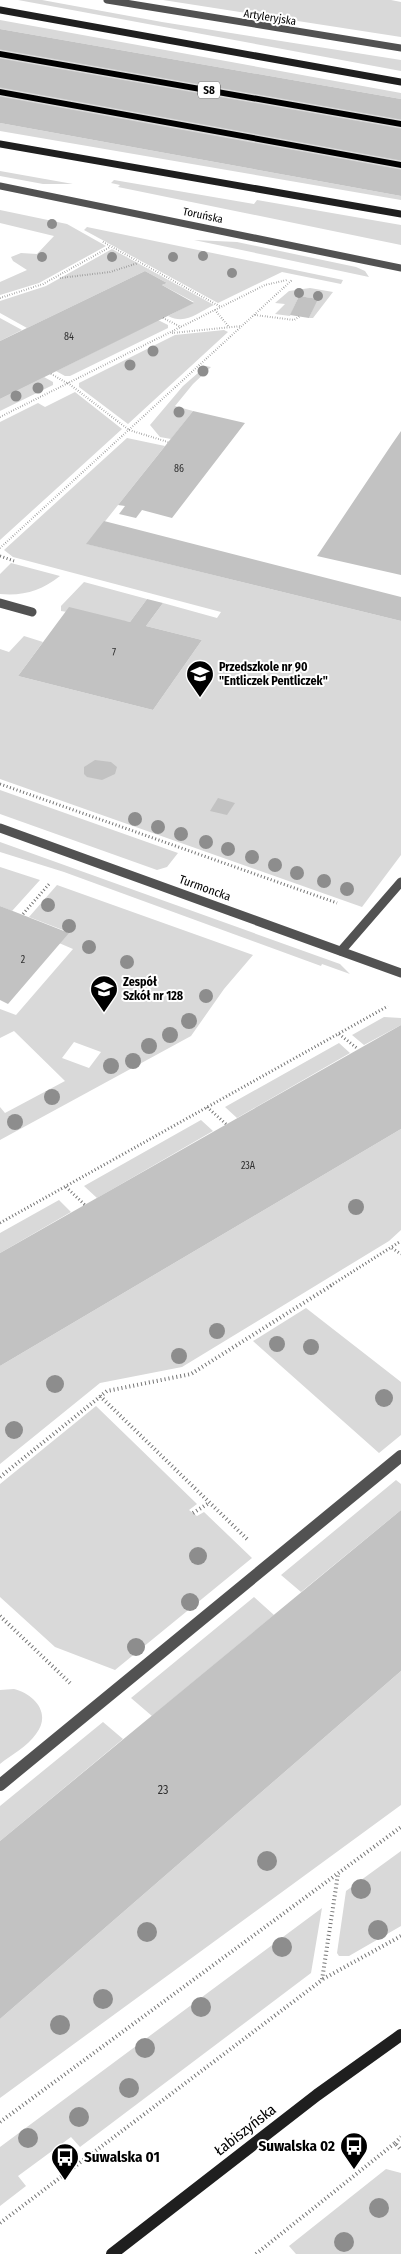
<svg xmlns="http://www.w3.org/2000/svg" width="401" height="2254" font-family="'Fira Sans Condensed',sans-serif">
  <rect width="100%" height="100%" fill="#fff"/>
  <path fill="#d9d9d9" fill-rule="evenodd" d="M18,0H42L162,22L401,60V71Z
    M163,0H391L401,2V37Z
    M0,20L401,93V99L0,29Z
    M0,123L401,196V200L0,131Z
    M0,171L73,184H43L0,176Z
    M114,180L254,204L257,200L401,225V245L118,187L120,185L111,183Z
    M0,210L67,224L106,246L39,283L0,295V282L27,270L13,261L11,257L21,253L37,254L54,236L0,223Z
    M87,227L343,280L341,284L282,272L218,303L84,230Z
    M194,240L237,242L356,267L365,271L369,277Z
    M112,249L214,305C197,313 186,325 168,316L194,302L162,285L167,283L145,271L27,328L0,313V301L46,286Z
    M310,288L333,292L313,318H309L317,299L299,296L290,316L275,314L285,304L275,303L289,291Z
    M0,318L22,330L0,341Z
    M158,320L168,325V328L70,376H65L56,371Z
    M224,330L228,332L128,424L79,387V383L175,335Z
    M206,366L211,367L193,384L175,406L193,411L171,439L160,437L150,425L183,386Z
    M44,377L53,382V385L0,411V399Z
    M75,392L122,429L0,540V422L38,403L45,407Z
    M127,438L165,446L87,544L401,621V855L362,907L0,779V649L9,652L24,636L43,642L18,676L153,710L202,640L146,626L163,603L217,618L221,612L13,557L4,550Z
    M11,563L60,576C41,591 24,596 0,594V574Z
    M84,582L147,599L130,622L61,611V606Z
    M0,790L178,853L167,867L157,870L0,814Z
    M0,842L340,964L350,974L322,964L321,966L64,872L0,852Z
    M0,867L40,880L12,911L0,906Z
    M57,885L253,955L224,989L191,1036L0,1140V1107L5,1113L65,1081L14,1031L0,1038V1009L16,1015L73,949L59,943L68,932L29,917ZM74,1042L101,1052L89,1068L62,1058Z
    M384,1017L401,1018V1025L364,1045L352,1035Z
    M339,1043L350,1053L237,1118L225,1107Z
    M201,1120L213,1131L97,1198L84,1186Z
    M401,1129V1230L389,1241L182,1367L100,1383L0,1464V1366Z
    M59,1200L71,1212L0,1253V1233Z
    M306,1308L401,1382V1435L379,1453L253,1341Z
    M96,1406L197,1504L189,1510L197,1516L204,1512L252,1558L115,1670L55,1647L0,1597V1484Z
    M396,1480L401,1484V1510L301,1592L281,1575Z
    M254,1597L274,1615L152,1716L131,1698Z
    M401,1671V1805L0,2098V2019Z
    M14,1689C34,1694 52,1713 36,1734C28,1746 11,1755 0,1764V1690Z
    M103,1722L123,1739L0,1841V1806Z
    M401,1851V1926L349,1956H339L337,1953L346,1891Z
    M322,1908L311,1973L80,2147L71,2137L18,2176L26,2186L0,2206V2147Z
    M386,2169L401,2173V2254H296L289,2246Z"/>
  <path fill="#c2c2c2" d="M0,29L401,99V196L0,123Z
    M145,271L167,283L162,285L194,303L0,399V341Z
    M299,296L318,299L309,318L290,315Z
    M193,411L245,423L172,518L142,510L136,518L119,514L125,506L118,505Z
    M401,431V575L317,556L392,444Z
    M104,521L401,597V621L86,544Z
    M147,599L163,603L146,626L202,640L153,710L18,676L69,607L130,622Z
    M95,760L111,762L117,767L115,774L102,780L87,777L84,774V767Z
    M218,798L235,803L227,815L210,811Z
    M0,906L69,933L8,1004L0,1000Z
    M401,1025V1129L0,1366V1253Z
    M401,1510V1671L0,2019V1841Z"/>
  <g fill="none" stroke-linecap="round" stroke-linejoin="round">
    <g stroke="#dbdbdb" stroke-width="3">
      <path id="highway" d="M0,51L401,121V127L0,57Z
        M0,89L401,162V168L0,95Z"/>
    </g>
    <path stroke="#747474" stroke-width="2" stroke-dasharray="0.5 2" stroke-linecap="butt" d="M103,242L221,307
      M60,278L110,272L138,263
      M0,298L43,284L110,247
      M215,310L229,327
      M255,315L294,320L300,316
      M163,318L181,327
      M172,333L241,326
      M51,374L67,383
      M68,383L129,430L168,442
      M0,417L265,285L287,280
      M0,548L292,280"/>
    <path stroke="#747474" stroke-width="3" stroke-dasharray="1 2.5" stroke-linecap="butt" d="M0,556L14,561
      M0,784L337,903
      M23,914L50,883
      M339,1034L358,1049
      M207,1107L226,1124
      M66,1187L85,1205
      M0,1223L388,1006
      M392,1248L401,1254
      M330,1286L401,1241"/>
    <path stroke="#747474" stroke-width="4" stroke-dasharray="1 3" stroke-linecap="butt" d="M100,1396L247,1539
      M0,1477L107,1391L191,1374L332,1285
      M193,1513L209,1503
      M0,1616L70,1683
      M323,1979L401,1936
      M0,2122L401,1827
      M395,2143L401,2137
      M0,2223L322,1980L338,1874
      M256,2254L395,2143L401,2150"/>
    <path stroke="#525252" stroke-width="7" d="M107,0L401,48"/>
    <path stroke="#525252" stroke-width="9" d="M341,951L401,882"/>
    <path stroke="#525252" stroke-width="7" d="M0,186L401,268"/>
    <path stroke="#525252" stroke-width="9" d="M0,603L32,612
      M0,828L401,973"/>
    <path stroke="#525252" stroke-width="12" d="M0,1785L401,1456"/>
    <path stroke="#1f1f1f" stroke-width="7" d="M0,10L401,82
      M0,144L401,214"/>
    <path stroke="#1f1f1f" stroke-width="12" d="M112,2254L317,2095L401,2035"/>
    <use href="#highway" fill="#000" fill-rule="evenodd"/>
  </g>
  <g fill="#8d8d8d">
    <circle cx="52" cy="224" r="5"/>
    <circle cx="203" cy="256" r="5"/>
    <circle cx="42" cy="257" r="5"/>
    <circle cx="112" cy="257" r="5"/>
    <circle cx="173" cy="257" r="5"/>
    <circle cx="232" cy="273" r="5"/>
    <circle cx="299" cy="293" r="5"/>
    <circle cx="318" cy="296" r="5"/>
    <circle cx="153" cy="351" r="5.5"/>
    <circle cx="130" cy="365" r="5.5"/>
    <circle cx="203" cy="371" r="5.5"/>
    <circle cx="38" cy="388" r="5.5"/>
    <circle cx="16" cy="396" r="5.5"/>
    <circle cx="179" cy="412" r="5.5"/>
    <circle cx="135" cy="819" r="7"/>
    <circle cx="158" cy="827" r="7"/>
    <circle cx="181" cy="834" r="7"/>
    <circle cx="206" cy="842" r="7"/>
    <circle cx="228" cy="849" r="7"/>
    <circle cx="252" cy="857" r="7"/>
    <circle cx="275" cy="865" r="7"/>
    <circle cx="297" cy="873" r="7"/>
    <circle cx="324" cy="881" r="7"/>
    <circle cx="347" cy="889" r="7"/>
    <circle cx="48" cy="905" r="7"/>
    <circle cx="69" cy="926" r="7"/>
    <circle cx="89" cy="947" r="7"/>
    <circle cx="127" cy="962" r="7"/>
    <circle cx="206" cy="996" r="7"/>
    <circle cx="189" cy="1021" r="8"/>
    <circle cx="170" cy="1035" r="8"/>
    <circle cx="149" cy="1046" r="8"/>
    <circle cx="133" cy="1061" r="8"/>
    <circle cx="111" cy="1066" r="8"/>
    <circle cx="52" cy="1097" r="8"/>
    <circle cx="15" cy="1122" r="8"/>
    <circle cx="356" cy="1207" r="8"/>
    <circle cx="217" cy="1331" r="8"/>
    <circle cx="277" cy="1344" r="8"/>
    <circle cx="311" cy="1347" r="8"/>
    <circle cx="179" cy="1356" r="8"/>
    <circle cx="55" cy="1384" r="9"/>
    <circle cx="384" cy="1398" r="9"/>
    <circle cx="14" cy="1430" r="9"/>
    <circle cx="198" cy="1556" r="9"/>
    <circle cx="190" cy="1602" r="9"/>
    <circle cx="136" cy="1647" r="9"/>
    <circle cx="267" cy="1861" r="10"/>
    <circle cx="361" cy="1889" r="10"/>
    <circle cx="378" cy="1930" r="10"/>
    <circle cx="147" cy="1932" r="10"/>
    <circle cx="282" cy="1947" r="10"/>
    <circle cx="103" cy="1999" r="10"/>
    <circle cx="201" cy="2007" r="10"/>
    <circle cx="60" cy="2025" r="10"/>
    <circle cx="145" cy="2048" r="10"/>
    <circle cx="129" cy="2088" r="10"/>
    <circle cx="79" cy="2117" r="10"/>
    <circle cx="28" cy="2138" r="10"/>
    <circle cx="379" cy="2208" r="10"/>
    <circle cx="344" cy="2242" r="10"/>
  </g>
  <defs>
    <g id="school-pin" transform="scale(1.4375)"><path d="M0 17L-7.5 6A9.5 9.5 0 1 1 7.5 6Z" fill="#000" stroke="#fff"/><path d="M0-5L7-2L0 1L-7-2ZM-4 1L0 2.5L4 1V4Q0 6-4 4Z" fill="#fff"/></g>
    <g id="bus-pin" transform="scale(1.4375)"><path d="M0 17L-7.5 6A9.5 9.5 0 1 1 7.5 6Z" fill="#000" stroke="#fff"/><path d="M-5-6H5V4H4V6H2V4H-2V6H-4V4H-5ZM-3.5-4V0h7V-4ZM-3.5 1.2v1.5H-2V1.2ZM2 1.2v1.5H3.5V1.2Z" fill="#fff"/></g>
  </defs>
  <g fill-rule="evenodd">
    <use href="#school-pin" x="200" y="674"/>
    <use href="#school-pin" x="104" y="989"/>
    <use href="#bus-pin" x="354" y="2146"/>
    <use href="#bus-pin" x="65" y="2157"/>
  </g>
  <g text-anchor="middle" stroke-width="4" stroke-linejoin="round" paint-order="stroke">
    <g font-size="10" fill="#303030">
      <text x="69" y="340">84</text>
      <text x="179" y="472">86</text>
      <text x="114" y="656">7</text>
      <text x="23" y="963">2</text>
      <text x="248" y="1169">23A</text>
    </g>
    <g font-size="11" fill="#000" stroke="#fff">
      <text transform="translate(270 17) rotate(9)" y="4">Artyleryjska</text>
      <text transform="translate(203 215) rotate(12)" y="4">Toruńska</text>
    </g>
    <rect fill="#fff" stroke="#4c4c4c" stroke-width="1" x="198" y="81.5" width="22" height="17" rx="4"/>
    <g font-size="11" font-weight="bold" fill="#000">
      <text x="209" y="94">S8</text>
    </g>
    <g font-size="12" font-weight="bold" fill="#000" stroke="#fff" text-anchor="start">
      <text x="219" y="671">Przedszkole nr 90<tspan x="219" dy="14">"Entliczek Pentliczek"</tspan></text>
      <text x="123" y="986">Zespół<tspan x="123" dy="14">Szkół nr 128</tspan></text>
    </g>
    <g font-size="12" fill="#000" stroke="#fff">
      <text transform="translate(205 888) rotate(20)" y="4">Turmoncka</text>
    </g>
    <g font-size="12" fill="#303030">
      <text x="163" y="1794">23</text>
    </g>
    <g font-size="15" fill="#000" stroke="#fff">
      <text transform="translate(245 2130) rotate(-38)" y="5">Łabiszyńska</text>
    </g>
    <g font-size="15" font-weight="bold" fill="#000" stroke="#fff" text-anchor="end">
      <text x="335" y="2151">Suwalska 02</text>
      <text x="84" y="2162" text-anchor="start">Suwalska 01</text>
    </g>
  </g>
</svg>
